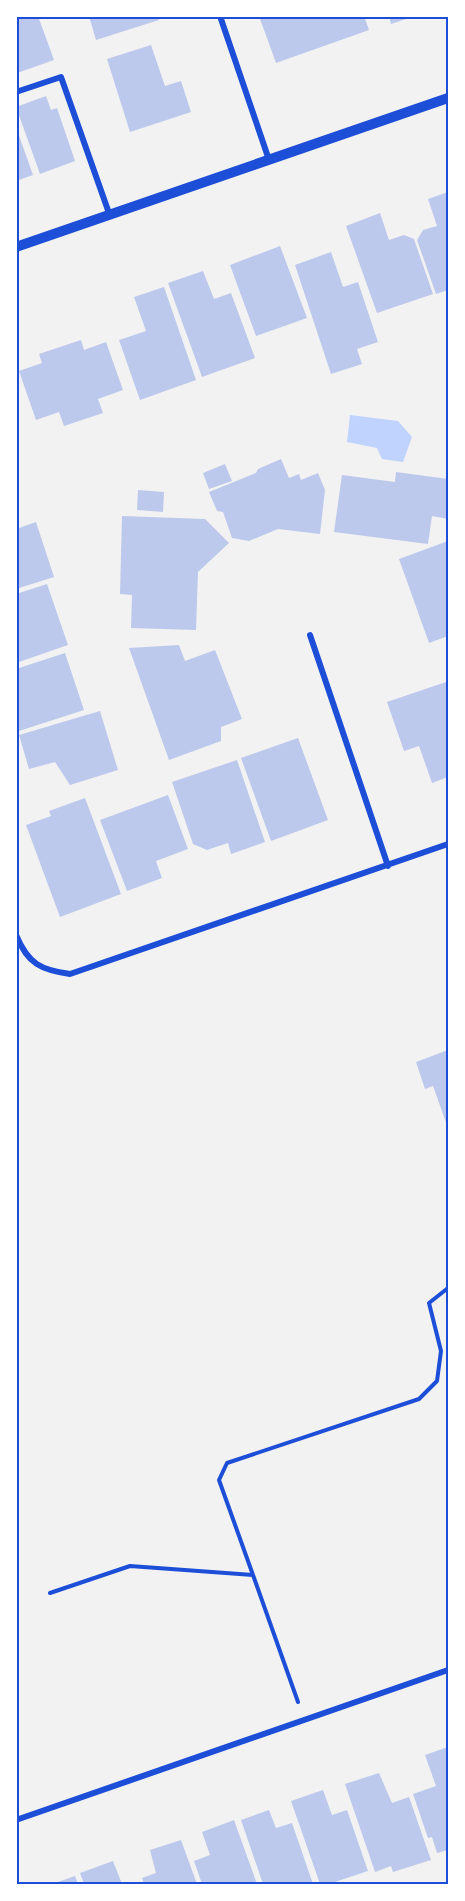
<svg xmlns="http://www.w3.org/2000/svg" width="465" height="1901" font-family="'DM Sans',sans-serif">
  <rect width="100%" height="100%" fill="#f2f2f2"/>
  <path fill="#bfd3fe" d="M350,415L398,421L412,437L403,462L382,459L377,448L347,442Z"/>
  <path fill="#bdc9ec" d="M16,16H38L54,60L17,73Z
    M89,16H157L159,20L96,40Z
    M259,16H364L369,30L276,63Z
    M389,16H412V17L391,24Z
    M151,45L165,86L181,81L191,112L130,132L107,59Z
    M46,96L51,110L57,108L75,161L40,174L16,107Z
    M16,127L33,175L16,181Z
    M448,192V290L436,294L417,240L423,230L437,226L428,199Z
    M380,213L389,240L404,235L414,239L433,294L377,313L346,226Z
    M280,246L307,318L256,336L230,265Z
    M331,252L343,287L358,282L378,342L357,349L362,364L331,374L295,265Z
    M203,271L214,299L231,293L255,358L202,377L168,283Z
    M164,287L196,380L140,400L119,340L146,331L134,297Z
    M81,340L84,350L106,342L123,390L98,399L103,413L64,426L59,412L36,420L19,371L42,363L39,354Z
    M281,459L289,478L299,474L301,480L318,473L325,490L320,534L278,529L249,541L232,538L223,512L217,511L209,492L256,473L258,469Z
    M225,464L232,481L209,489L203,473Z
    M396,472L448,479V519L432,516L428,544L334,532L342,475L395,482Z
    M138,490L164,492L163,512L137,510Z
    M122,516L205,519L229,543L198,572L196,630L131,628L132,595L120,594Z
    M36,522L54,577L16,589V529Z
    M448,541V636L429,643L399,559Z
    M47,584L68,645L16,663V594Z
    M179,645L185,661L215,650L242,719L221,727V741L169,760L129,648Z
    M65,653L84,710L16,732V669Z
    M446,682L448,690V777L432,783L419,746L404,751L387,702Z
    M100,711L118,770L70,785L55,762L29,769L19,735Z
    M298,738L328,820L271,841L241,758Z
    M237,760L265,842L231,854L228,843L207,850L193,844L172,782Z
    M168,795L188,849L156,861L162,878L127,891L100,820Z
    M85,798L121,894L60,917L26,825L51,816L49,811Z
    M448,1050V1128L433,1086L425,1089L416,1062Z
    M448,1747V1850L437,1853L432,1837L428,1838L413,1794L436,1786L425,1755Z
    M379,1773L392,1803L409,1797L431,1860L393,1872L391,1866L375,1872L345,1784Z
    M323,1790L332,1815L347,1810L368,1871L329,1884H320L291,1801Z
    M269,1810L276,1828L292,1823L313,1884H263L241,1820Z
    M234,1820L257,1884H202L194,1861L210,1855L202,1832Z
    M181,1840L197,1884H144L142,1878L156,1873L150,1850Z
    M113,1861L122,1884H84L80,1873Z
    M75,1876L78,1884H52Z"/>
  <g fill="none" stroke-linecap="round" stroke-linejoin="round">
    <path stroke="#1d4ed8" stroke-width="4" d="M253,1575L298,1702
      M50,1593L130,1566L253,1575L219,1480L227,1463L419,1399L437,1381L441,1351L429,1303L448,1288"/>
    <path stroke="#1d4ed8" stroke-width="6" d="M220,16L269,160
      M16,92L61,77L110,216
      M310,635L388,866
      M16,935C28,964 41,970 70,974L448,844
      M16,1820L448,1670"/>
    <path stroke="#1d4ed8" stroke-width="10" d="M16,247L448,98"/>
  </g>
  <rect width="465" height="1901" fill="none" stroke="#ffffff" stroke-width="36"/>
  <rect x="18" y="18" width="429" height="1865" fill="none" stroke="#1d4ed8" stroke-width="2"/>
</svg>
